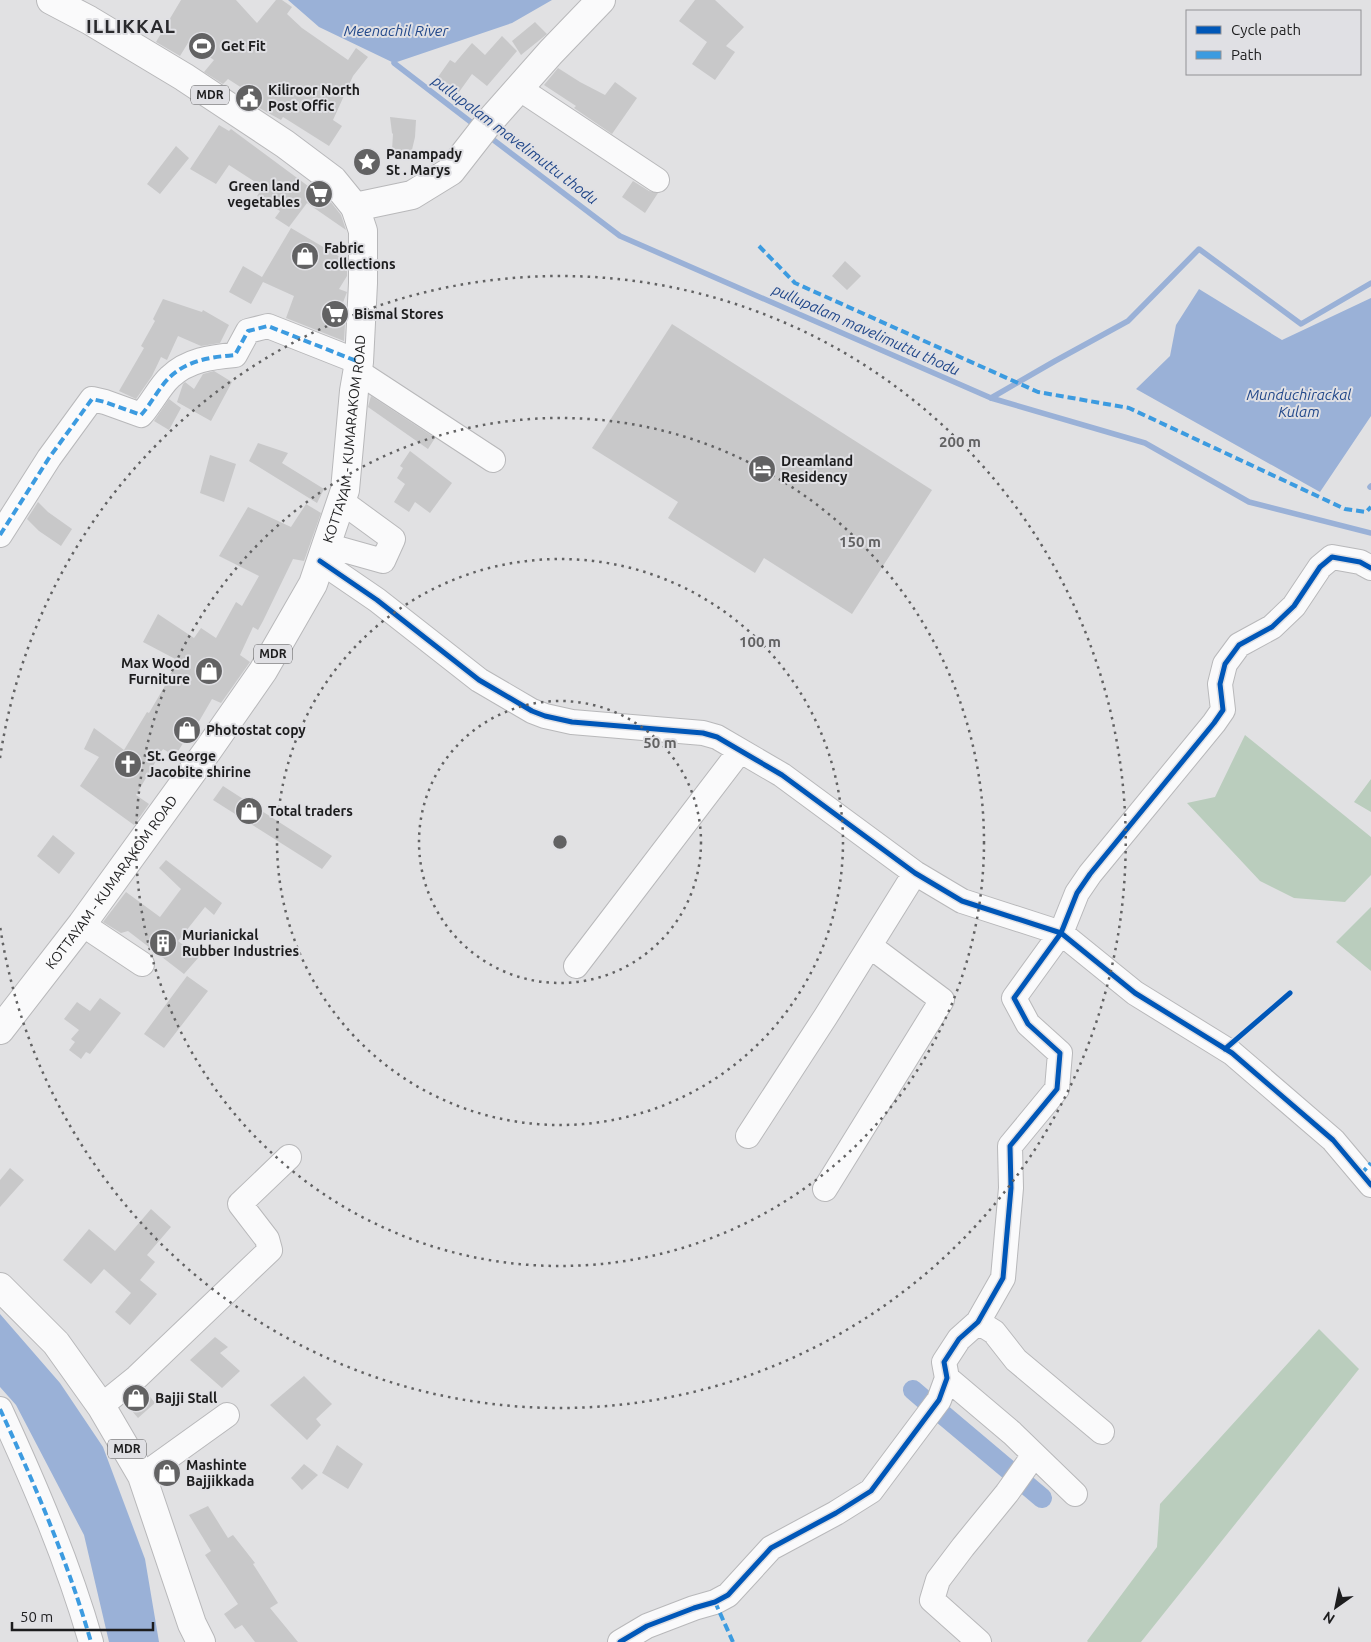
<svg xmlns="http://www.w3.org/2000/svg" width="1371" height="1642" font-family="Ubuntu,sans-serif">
  <rect width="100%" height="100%" fill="#e1e1e3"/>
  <path fill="#bacdbd" d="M1245,735L1371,837V875L1345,902L1294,898L1260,881L1187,803L1215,797Z
    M1371,779V812L1354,802Z
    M1371,907V971L1336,942Z
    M1319,1329L1359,1369L1141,1642H1088L1087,1641L1157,1547L1160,1504Z"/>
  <path fill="#9ab1d7" d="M288,0H552L512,23L394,63L319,27Z
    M1199,289L1282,340L1371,298V416L1320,492L1136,389L1170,356L1176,325Z
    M0,1314L60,1383L103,1447L145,1559L159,1642H109L84,1535L16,1405L0,1387Z"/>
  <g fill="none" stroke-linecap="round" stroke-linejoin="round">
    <path stroke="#9ab1d7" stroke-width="5.5" d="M394,63L476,126
      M487,135L620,236L991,398L1145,443L1249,502L1371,533
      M991,398L1055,361L1128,321L1199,249L1301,324L1371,283
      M1370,487L1371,486"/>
    <path stroke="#9ab1d7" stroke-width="20" d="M913,1390L927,1402
      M941,1413L1042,1498"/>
  </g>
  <path fill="#c8c8c9" d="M181,0H236L257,23L276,0H282L292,7L287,14L302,28L348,60L356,48L368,57L353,76L333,120L342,126L329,146L283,117L281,120L254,105L259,99L228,79L223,84L204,72L214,60L188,43L180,56L156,42Z
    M695,0H715L744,27L726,46L735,52L715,80L692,64L707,42L679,21Z
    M535,22L547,34L521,55L512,41Z
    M502,36L517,51L487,86L472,74L454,99L433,84L450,60L455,63L472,43L485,55Z
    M558,68L580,82L605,95L615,82L637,98L612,134L574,108L576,106L544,85Z
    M390,117L416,120L415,137L411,154L392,150L393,134L392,133Z
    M219,125L229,131L231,129L308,186L311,183L322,191L341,215L346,230L307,203L289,227L275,218L280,211L257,196L263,187L229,165L216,184L190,169Z
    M176,146L189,158L160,194L147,184Z
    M633,181L649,191L658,193L645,213L622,197Z
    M291,228L347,261V276L339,289L347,292L336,321L345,324L344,341L286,318L294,296L263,282L251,304L229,292L243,266L262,277Z
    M845,261L861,276L847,290L832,276Z
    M163,299L202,312L203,310L229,325L220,343L201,346L178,336L167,360L161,357L152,376L136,399L119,391L144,348L141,346L155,321L153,319Z
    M672,324L932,490L852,614L764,558L755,573L668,518L678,502L592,448Z
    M214,371L232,382L211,421L177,402L183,384L185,382L194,389L203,374Z
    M371,396L435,438L428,449L368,407Z
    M169,399L181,408L169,430L154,421Z
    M258,443L288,453L282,463L324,489L317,503L249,461Z
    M410,451L452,483L430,513L415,502L409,512L394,502L405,484L397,478L403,468L400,466Z
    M210,455L236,464L224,502L200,493Z
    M38,502L48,512L72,529L61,546L39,531L27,519Z
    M306,504L321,513L304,561L293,559L263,621L258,630L253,627L240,655L250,662L221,703L212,699L194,730L192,729L175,756L163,749L136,795L149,804L134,825L80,786L99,757L84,749L94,728L124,750L147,712L149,713L166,684L164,683L179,661L143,642L158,614L194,638L201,628L216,638L236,602L242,606L259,576L219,556L248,507L291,527Z
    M223,786L332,856L322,869L213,800Z
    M53,835L75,853L59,874L37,856Z
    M166,860L222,903L214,915L205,907L178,941L199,957L184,974L128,931L121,933L103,922L126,892L160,917L181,889L159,868Z
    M187,976L208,991L164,1048L144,1034Z
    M100,998L121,1013L90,1054L86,1052L81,1059L69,1050L75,1042L71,1039L79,1030L64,1019L77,1002L90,1011Z
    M10,1168L24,1180L0,1207V1180Z
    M151,1209L171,1227L147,1255L155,1262L140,1280L157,1294L130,1325L115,1312L131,1293L104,1269L91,1284L63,1260L89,1229L115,1251Z
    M215,1337L228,1347L220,1353L240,1371L222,1388L190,1360Z
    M304,1376L332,1404L316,1419L321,1425L307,1440L270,1405Z
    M144,1389L155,1403L138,1418L126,1404Z
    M337,1445L363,1464L348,1489L322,1473Z
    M304,1464L318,1475L302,1490L291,1478Z
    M208,1506L228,1538L233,1535L255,1563L253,1564L278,1603L270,1608L298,1642H255L242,1625L235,1629L224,1614L238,1604L205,1555L211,1551L189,1515Z"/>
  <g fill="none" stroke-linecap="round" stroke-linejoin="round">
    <g stroke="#b8b8ba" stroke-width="26">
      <path id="minor" d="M520,89L657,180
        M357,371L493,460
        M0,535L49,458L92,399L105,402L141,415C151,404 160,386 170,377C188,360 211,357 235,355L248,331L268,326L359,362
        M326,545L383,561L393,539L341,501
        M320,561L377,600L479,680L532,711L545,716L572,722L703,733L717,737L782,775L915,873L962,901L1061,933L1135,993L1232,1053L1333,1140L1371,1185
        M82,924L142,964
        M576,966L740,751
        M748,1136L826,1016L915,873
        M825,1189L942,1000L870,946
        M978,1322L994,1332L1016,1360L1102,1432
        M947,1378L1012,1433L1075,1494
        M101,1406L137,1377L270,1250L267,1239L240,1204L289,1157
        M0,1409C35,1485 68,1562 91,1642
        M142,1476L227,1415
        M620,1642L647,1626L694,1608L715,1602L728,1595L771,1548L836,1513L871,1491L939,1400L947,1378L944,1362L959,1339L978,1322L1003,1278L1011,1188L1010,1146L1057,1089L1060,1053L1028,1024L1014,998L1061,933L1077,893L1090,874L1214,723L1223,710L1220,684L1225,664L1239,645L1272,627L1294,606L1320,567L1332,557L1360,562L1371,568
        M979,1642L932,1600L938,1580L963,1547L1007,1493L1034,1455"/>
    </g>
    <g stroke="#b8b8ba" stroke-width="30">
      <g id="major">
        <path d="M355,207L412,195L451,171L490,121L551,52L601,0"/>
        <path id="s1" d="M0,1030L82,924L208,750L263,671L313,584L345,490L354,391L359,362L363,283V231L355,207L333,180L285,144L184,77L89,20L51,0"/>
        <path d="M0,1287L56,1343L101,1406L142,1476L192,1624L201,1642"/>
      </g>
    </g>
    <use href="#minor" stroke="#fafafb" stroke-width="24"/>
    <use href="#major" stroke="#fafafb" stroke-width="28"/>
    <path stroke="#3c9be0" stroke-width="4" stroke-dasharray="8 4" stroke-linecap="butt" d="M759,246L795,283L1038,392L1129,408L1345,509L1366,512L1371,507
      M0,535L49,458L92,399L105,402L141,415C151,404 160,386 170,377C188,360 211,357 235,355L248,331L268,326L359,362
      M1361,1174L1371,1163
      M0,1409C35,1485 68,1562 91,1642
      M715,1602L733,1642"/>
    <g stroke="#e0e0e4" stroke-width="8">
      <path id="cycleway" d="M320,561L377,600L479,680L532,711L545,716L572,722L703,733L717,737L782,775L915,873L962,901L1061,933L1135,993L1232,1053L1333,1140L1371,1185
        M1225,1049L1290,993
        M620,1642L647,1626L694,1608L715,1602L728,1595L771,1548L836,1513L871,1491L939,1400L947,1378L944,1362L959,1339L978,1322L1003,1278L1011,1188L1010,1146L1057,1089L1060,1053L1028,1024L1014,998L1061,933L1077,893L1090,874L1214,723L1223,710L1220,684L1225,664L1239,645L1272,627L1294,606L1320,567L1332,557L1360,562L1371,568"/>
    </g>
    <use href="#cycleway" stroke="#0057b8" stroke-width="5"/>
  </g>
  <g fill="none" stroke="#626263" stroke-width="2.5" stroke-dasharray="2.5 5">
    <circle cx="560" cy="842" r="141"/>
    <circle cx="560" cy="842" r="283"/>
    <circle cx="560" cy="842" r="424"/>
    <path d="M0 758A566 566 0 1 1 0 926"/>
  </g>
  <defs>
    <g id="stadium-disc" transform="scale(1.4375)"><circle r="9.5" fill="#626263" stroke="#e0e0e4"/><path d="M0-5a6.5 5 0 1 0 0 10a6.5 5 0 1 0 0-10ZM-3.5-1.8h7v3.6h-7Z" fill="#fff"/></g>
    <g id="civic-disc" transform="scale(1.4375)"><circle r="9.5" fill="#626263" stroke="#e0e0e4"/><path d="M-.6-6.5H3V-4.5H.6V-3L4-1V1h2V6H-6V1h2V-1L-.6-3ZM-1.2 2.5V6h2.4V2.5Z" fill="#fff"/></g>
    <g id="sight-disc" transform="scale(1.4375)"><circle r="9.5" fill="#626263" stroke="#e0e0e4"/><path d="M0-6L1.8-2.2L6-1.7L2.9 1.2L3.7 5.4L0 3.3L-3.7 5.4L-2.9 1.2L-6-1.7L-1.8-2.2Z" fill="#fff"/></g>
    <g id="supermarket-disc" transform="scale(1.4375)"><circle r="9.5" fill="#626263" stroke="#e0e0e4"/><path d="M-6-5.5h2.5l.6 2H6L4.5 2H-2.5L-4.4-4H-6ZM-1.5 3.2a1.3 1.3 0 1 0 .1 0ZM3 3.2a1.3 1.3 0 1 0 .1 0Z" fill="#fff"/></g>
    <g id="shop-disc" transform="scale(1.4375)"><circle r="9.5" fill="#626263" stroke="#e0e0e4"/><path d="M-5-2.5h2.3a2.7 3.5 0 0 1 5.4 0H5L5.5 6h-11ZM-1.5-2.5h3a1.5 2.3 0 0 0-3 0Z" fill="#fff"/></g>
    <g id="hotel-disc" transform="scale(1.4375)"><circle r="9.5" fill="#626263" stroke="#e0e0e4"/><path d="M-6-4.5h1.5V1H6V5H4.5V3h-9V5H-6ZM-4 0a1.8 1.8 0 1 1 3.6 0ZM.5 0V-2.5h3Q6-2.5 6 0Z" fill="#fff"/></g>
    <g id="church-disc" transform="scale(1.4375)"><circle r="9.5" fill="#626263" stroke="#e0e0e4"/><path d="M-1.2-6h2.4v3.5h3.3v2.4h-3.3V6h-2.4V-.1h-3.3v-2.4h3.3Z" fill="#fff"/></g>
    <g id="building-disc" transform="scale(1.4375)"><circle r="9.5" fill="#626263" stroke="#e0e0e4"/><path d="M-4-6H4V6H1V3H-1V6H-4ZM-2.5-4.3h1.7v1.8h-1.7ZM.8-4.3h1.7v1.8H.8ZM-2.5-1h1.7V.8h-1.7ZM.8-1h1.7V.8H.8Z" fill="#fff"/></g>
  </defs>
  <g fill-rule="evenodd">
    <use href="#stadium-disc" x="202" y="46"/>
    <use href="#civic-disc" x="249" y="98"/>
    <use href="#sight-disc" x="367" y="162"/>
    <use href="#supermarket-disc" x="319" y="194"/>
    <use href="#shop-disc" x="305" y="256"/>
    <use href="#supermarket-disc" x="335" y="314"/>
    <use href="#hotel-disc" x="762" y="469"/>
    <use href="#shop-disc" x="209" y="671"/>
    <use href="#shop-disc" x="187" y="730"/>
    <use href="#church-disc" x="128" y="764"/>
    <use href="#shop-disc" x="249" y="811"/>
    <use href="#building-disc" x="163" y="943"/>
    <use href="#shop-disc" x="136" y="1398"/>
    <use href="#shop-disc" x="167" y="1473"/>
  </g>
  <g text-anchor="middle" stroke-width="4" stroke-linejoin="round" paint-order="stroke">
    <g fill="#e0e0e4" stroke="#585859" stroke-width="1">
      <rect x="191" y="85.5" width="38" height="19" rx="4"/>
      <rect x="254" y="644.5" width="38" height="19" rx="4"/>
      <rect x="108" y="1439.5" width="38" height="19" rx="4"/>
    </g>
    <g font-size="12" font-weight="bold" fill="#1d1d1e">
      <text x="210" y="99">MDR</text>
      <text x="273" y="658">MDR</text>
      <text x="127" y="1453">MDR</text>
    </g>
    <g font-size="14" font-weight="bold" fill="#1d1d1e" stroke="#e0e0e4" text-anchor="start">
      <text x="221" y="51">Get Fit</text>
      <text x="268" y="95">Kiliroor North<tspan x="268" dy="16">Post Offic</tspan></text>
      <text x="386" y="159">Panampady<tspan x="386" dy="16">St . Marys</tspan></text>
      <text x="300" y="191" text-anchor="end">Green land<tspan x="300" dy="16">vegetables</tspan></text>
      <text x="324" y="253">Fabric<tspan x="324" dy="16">collections</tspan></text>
      <text x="354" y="319">Bismal Stores</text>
      <text x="781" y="466">Dreamland<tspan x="781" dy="16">Residency</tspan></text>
      <text x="190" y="668" text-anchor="end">Max Wood<tspan x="190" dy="16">Furniture</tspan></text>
      <text x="206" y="735">Photostat copy</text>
      <text x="147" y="761">St. George<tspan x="147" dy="16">Jacobite shirine</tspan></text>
      <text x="268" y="816">Total traders</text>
      <text x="182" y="940">Murianickal<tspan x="182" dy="16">Rubber Industries</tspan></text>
      <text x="155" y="1403">Bajji Stall</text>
      <text x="186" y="1470">Mashinte<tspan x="186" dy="16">Bajjikkada</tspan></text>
    </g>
    <g font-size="14" fill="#1d1d1e" stroke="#e0e0e4">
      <text dy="5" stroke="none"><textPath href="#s1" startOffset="695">KOTTAYAM - KUMARAKOM ROAD</textPath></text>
      <text dy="5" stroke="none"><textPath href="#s1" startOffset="185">KOTTAYAM - KUMARAKOM ROAD</textPath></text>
    </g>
    <g font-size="15" font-style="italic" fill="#22488a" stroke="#e0e0e4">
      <text x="396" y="36">Meenachil River</text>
      <text transform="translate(515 140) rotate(37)" y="5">pullupalam mavelimuttu thodu</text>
      <text transform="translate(866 330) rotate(24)" y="5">pullupalam mavelimuttu thodu</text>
      <text x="1299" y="400">Munduchirackal<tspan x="1299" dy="17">Kulam</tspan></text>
    </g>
    <g font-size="19" font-weight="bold" letter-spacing="1" fill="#2a2a2d" stroke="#e0e0e4">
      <text x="131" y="33">ILLIKKAL</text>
    </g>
  </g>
  <circle cx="560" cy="842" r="8" fill="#626263" stroke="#e0e0e4" stroke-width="2.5"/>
  <g font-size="15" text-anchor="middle" font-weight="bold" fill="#626263" stroke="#e0e0e4" stroke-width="4" stroke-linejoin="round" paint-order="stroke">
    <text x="960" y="447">200 m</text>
    <text x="860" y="547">150 m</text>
    <text x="760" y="647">100 m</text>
    <text x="660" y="748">50 m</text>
  </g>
  <rect x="1186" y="10" width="175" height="65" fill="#e0e0e4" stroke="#929295"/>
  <rect x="1196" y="26" width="25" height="8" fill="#0057b8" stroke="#929295"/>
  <text x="1231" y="35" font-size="15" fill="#1d1d1e">Cycle path</text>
  <rect x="1196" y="51" width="25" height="8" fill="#3c9be0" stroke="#929295"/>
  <text x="1231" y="60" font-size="15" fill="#1d1d1e">Path</text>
  <g transform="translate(1336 1607) rotate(213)" stroke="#e0e0e4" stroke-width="4" paint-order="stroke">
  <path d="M0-4L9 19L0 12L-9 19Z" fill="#1d1d1e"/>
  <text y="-8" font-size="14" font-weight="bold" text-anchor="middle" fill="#1d1d1e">N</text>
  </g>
  <path d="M12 1622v8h141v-8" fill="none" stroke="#1d1d1e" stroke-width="2.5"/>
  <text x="20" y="1622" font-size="15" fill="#1d1d1e" stroke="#e0e0e4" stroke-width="4" paint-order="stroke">50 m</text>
</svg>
